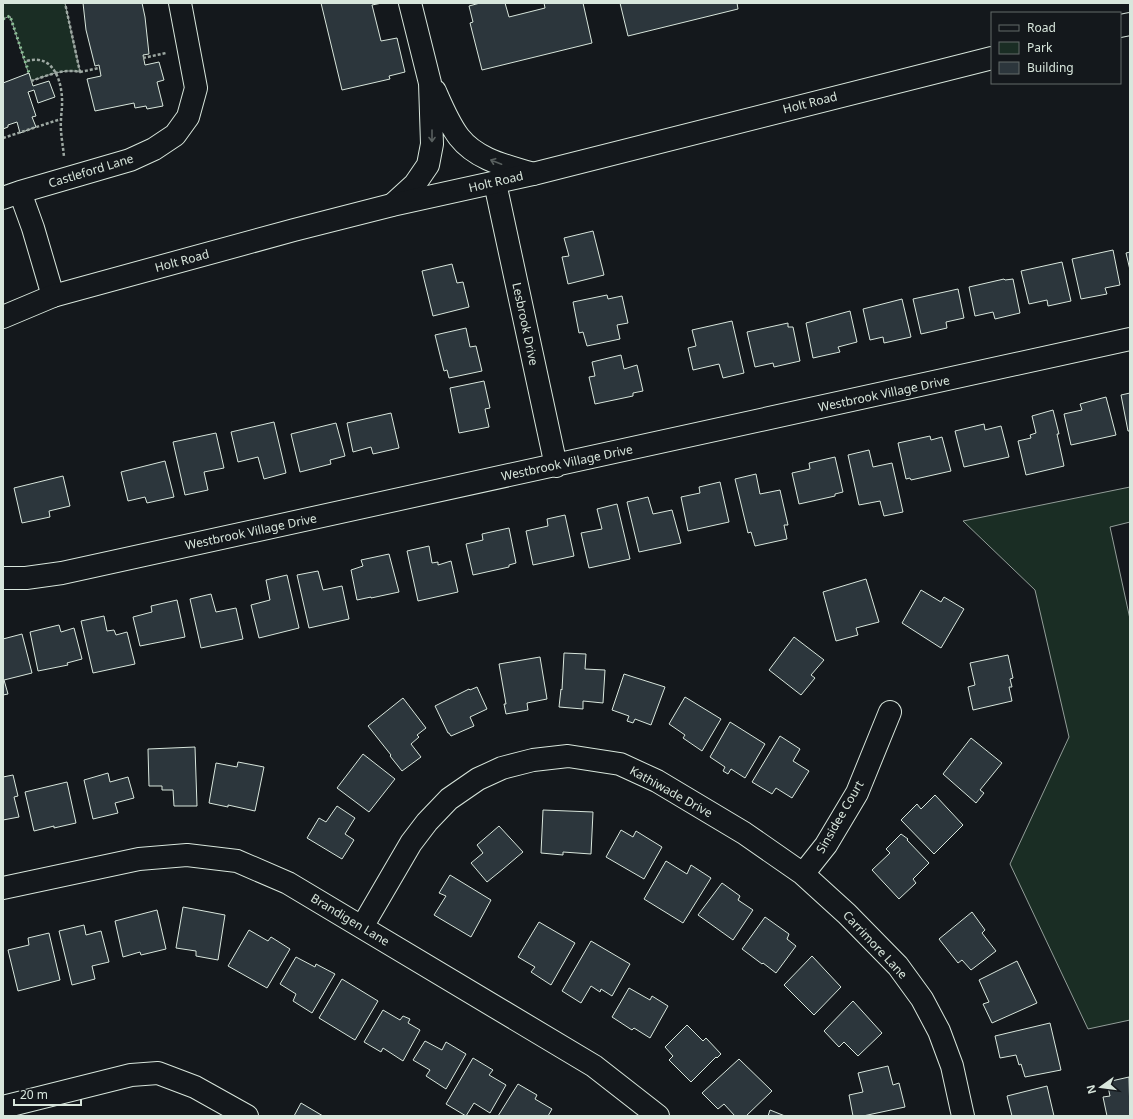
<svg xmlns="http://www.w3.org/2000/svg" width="1133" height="1119" font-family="'Noto Sans',sans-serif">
  <rect width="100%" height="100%" fill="#14181c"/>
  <path fill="#1a2d24" stroke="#939e99" d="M3,3H65L80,72C64,68 46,76 31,81L10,16L3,19Z
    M1130,487V522L1110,527L1130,619V1020L1088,1029L1010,864L1069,737L1035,590L963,521Z"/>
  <path fill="#2c363c" stroke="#d8e6dc" d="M83,3H142L145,17L149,54L143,55L145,65L159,62L164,80L157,82L163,106L147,109L146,106L135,108L134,103L95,111L87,79L101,76L99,65L95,66L86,30Z
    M321,3H382L372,5L381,41L397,38L405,72L389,76L390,79L342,90Z
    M480,3H505L509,17L545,8L544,3H583L592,43L482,70L470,23L473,22L469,6Z
    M620,3H737L738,9L628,36Z
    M29,73L33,86L49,81L55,97L38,103L34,90L28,92L36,116L32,117L36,127L20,133L17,122L8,125V127L3,129V83Z
    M593,231L604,275L568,284L562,257L569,256L564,238Z
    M1113,250L1120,285L1105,288L1107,294L1081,299L1072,259Z
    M1130,252V270L1126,253Z
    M1062,262L1071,301L1048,306L1047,300L1029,304L1021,271Z
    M452,264L457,283L463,282L469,307L433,316L422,271Z
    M1004,279L1005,280L1013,279L1020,313L995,319L993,312L975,316L969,287Z
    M958,289L964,318L946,322L947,328L921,334L913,299Z
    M607,295L608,299L622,296L628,323L617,325L620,339L587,346L583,332L579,333L573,302Z
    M902,299L911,337L884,343L883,337L870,340L863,309Z
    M850,311L857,342L838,347L840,352L813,358L806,323Z
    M732,321L744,373L723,378L719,364L693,370L688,348L696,346L692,330Z
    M788,323V327H793L800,361L774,367L773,363L755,367L747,332Z
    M466,328L470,347L476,346L482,371L449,378L447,370L444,371L435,335Z
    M621,355L624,369L637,365L643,391L633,393V396L595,404L589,377L595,376L592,362Z
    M484,381L490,408L485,409L489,427L459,433L450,388Z
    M1130,393V431H1128L1121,395Z
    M1106,397L1116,435L1071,445L1064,414L1082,410L1080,404Z
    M1053,410L1059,434H1057L1064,466L1026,475L1018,441L1031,438L1030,435L1036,433L1032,416Z
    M391,413L399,448L373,454L371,447L353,452L347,423Z
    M274,422L286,473L264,479L258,457L238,462L231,432Z
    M336,423L345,456L330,460L331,464L300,472L291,434Z
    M984,424L985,430L1001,426L1009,457L964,467L955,431Z
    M216,433L224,468L204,472L208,490L185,495L173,442Z
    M930,436L931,440L942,437L951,471L911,480L910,478L906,479L898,443Z
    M869,450L873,467L892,463L903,512L884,516L880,501L859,505L848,455Z
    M835,457L843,492L835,494V496L799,504L792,473L810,469L809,463Z
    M165,461L174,497L147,503L145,497L128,501L121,472Z
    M756,474L760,494L780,490L788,525H784L787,539L755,546L751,532L748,533L735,479Z
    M63,476L70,506L49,511L50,517L22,523L14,488Z
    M720,482L729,522L688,531L681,497L700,493L699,487Z
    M648,497L653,514L672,510L681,543L639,552L627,502Z
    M617,504L630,559L589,568L581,533L602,529L597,509Z
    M565,515L574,556L533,565L526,531L548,526L547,519Z
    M509,528L516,563L509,565V567L473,575L466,544L483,540L482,534Z
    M429,546L432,563L438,562V565L451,561L458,592L418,601L407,551Z
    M389,554L399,592L371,598V597L357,600L351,570L363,566L361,560Z
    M318,571L323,590L342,586L349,619L309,628L297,575Z
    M287,575L299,628L259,638L251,605L270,600L266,580Z
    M866,579L879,622L856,628L858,635L836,641L823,592Z
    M921,590L941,602L944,597L964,609L941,648L902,623Z
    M211,594L216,612L236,608L243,639L201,648L190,599Z
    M177,600L185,637L140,646L133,617L152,612L151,606Z
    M104,616L107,631L114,630L116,635L127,632L135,664L93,673L81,621Z
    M59,625L61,632L74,628L82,659L67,663L68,665L38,671L30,632Z
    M22,634L32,673L4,680L8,694L3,695V639Z
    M794,637L824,660L811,675L815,678L801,695L769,670Z
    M564,653L586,654L585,669L605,670L603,703L583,701V709L559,707L561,689L562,690Z
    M1008,655L1013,678L1010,679L1012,687H1009L1012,701L973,710L968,687L975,685L970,663Z
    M540,657L547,699L527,703L528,710L506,714L504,704H506L499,664Z
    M624,674L665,687L651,725L635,719L633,723L627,721L629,716L612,710Z
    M477,687L487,709L470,717L474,726L451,736L449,733H448L435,706L469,689L470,690Z
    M685,697L721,719L702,751L683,738L685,735L669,724Z
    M403,698L426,728L417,735L419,737L411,744L421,757L402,771L390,756L391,755L368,726Z
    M730,722L765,744L745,778L731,769L728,774L723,771L725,767L710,757Z
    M780,736L800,749L793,761L809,771L792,798L776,788L772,794L752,782Z
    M971,738L1002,763L980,790L984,793L976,803L943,774Z
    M195,747L197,806H174L173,790H162V786H149L148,749Z
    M363,754L395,779L369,812L337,788Z
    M238,762L264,767L255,811L228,805V807L209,803L216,763L237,767Z
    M108,773L110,782L128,777L134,798L115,803L118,813L93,819L84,780Z
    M13,775L18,796L14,797L19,817L3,820V777Z
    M67,782L76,823L54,828V826L34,831L25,792Z
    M935,795L963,825L934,854L901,820L917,804L921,809Z
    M337,806L355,818L345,834L354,840L342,859L307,838L319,818L326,822Z
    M543,810L593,812L591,854L563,852V855L541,853Z
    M499,826L523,852L503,869L487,882L471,863L483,853L477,845Z
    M621,830L633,837L636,831L662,847L644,879L606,857Z
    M901,834L908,839L907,840L929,863L913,879L916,883L899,899L872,870L890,853L886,849Z
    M666,861L687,874L691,865L711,878L683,923L644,899Z
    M450,875L491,900L471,937L434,915L446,896L439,893Z
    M722,883L740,896L738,900L753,910L733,940L698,915Z
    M183,907L225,915L218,960L196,956V951L176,948Z
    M157,910L166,949L141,955L140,952L123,957L115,921Z
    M972,912L985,930L982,933L996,951L971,970L962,960L958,963L939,939Z
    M765,917L789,934L787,939L796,946L776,973L763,963L762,964L742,949Z
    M539,922L575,943L551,985L531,972L535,967L518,957Z
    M84,925L86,935L101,931L109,962L92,966L95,979L72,985L59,931Z
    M249,930L268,941L271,937L290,949L267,988L228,966Z
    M49,933L60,980L18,991L8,950L29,945L28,938Z
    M591,941L630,964L612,996L601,989L600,992L591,986L581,1003L562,991Z
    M812,956L841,987L814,1015L784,985Z
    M296,957L315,967L316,964L335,974L312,1013L293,1001L296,994L280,984Z
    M1017,961L1037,1003L992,1023L983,1004L989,1002L979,980Z
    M342,979L378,1001L355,1040L319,1018Z
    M629,988L650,1000L652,996L668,1006L650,1038L634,1028L632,1030L612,1017Z
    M853,1001L882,1033L858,1056L844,1042L839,1047L824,1031Z
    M383,1010L400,1020L403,1016L410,1019L408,1023L420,1030L403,1061L383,1048L381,1052L364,1042Z
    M1050,1023L1061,1070L1025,1077L1021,1064L1019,1065L1016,1055L1000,1058L995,1036Z
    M687,1025L703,1041L706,1038L721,1054L717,1058L716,1057L691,1082L669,1060L673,1056L665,1047Z
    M425,1041L442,1050L446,1042L466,1054L446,1089L426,1076L430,1070L413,1060Z
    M473,1058L493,1070L489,1075L506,1085L490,1113L474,1103L466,1116L446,1104Z
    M739,1059L772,1091L746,1116H735L724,1104L718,1109L702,1093Z
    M888,1066L893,1085L899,1083L905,1107L863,1116H853L849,1095L863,1092L858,1073Z
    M1129,1077L1130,1116H1107L1103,1097L1110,1096L1107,1082Z
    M518,1084L537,1095L535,1099L552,1109L548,1116H498Z
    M1047,1086L1054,1116H1012L1007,1096Z
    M301,1103L323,1116H294Z
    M770,1110L785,1116H768Z"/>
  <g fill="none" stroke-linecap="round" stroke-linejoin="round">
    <g stroke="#d8e6dc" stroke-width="24">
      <path id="minor" d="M435,91C442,107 449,124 459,137C477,160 507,166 533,174
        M495,183L556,466
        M20,192L33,228L53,296
        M3,198L20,192L130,160L154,149L175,135L188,117L196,88L180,3
        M392,205L415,184L428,165L432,144L430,83L410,3
        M3,578H26L62,573L1130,339
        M803,874L826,845L857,793L890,712
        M3,888L139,859L187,855L237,861L288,883L594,1066L658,1116
        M362,927L411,843L427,822L449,799L478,779L502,768L533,760L568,756L620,764L657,781L744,833L803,874L847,914L898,966L922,999L939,1031L952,1066L963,1116
        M3,1107L131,1075L158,1073L195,1087L247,1116"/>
    </g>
    <g stroke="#d8e6dc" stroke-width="24">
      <path id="major" d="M1120,26L1130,24
        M3,317L53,296L294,230L392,205L533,174L992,58"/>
    </g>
    <path stroke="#9da8a2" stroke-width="2.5" stroke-dasharray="3 2" stroke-linecap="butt" d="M143,58L166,53
      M27,61C54,53 63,83 62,105C62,110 61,115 61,120C60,132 63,145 64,157
      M80,72L99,68
      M31,81C46,76 64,68 80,72L65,3
      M3,138L61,119"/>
    <use href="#minor" stroke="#14181c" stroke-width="22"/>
    <use href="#major" stroke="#14181c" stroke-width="22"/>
    <path stroke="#8ac095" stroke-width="3" stroke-dasharray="2 3" stroke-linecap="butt" d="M3,19L10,16L29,73"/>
  </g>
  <defs><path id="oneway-shaft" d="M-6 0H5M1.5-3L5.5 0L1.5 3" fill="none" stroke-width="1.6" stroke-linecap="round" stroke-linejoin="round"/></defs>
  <g stroke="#59605f">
    <use href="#oneway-shaft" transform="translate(432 136) rotate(90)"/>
    <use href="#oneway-shaft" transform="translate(496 162) rotate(-159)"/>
  </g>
  <g text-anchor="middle" stroke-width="3" stroke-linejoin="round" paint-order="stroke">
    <g font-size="12" fill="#d8e6dc" stroke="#14181c">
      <text transform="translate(810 103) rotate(-14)" y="4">Holt Road</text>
      <text transform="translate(91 171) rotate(-17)" y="4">Castleford Lane</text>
      <text transform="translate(496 182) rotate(-13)" y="4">Holt Road</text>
      <text transform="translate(182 261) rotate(-15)" y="4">Holt Road</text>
      <text transform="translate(525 324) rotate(78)" y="4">Lesbrook Drive</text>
      <text transform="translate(884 394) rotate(-12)" y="4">Westbrook Village Drive</text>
      <text transform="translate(567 463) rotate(-12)" y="4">Westbrook Village Drive</text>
      <text transform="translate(251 532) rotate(-12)" y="4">Westbrook Village Drive</text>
      <text transform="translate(671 792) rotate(29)" y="4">Kathiwade Drive</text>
      <text transform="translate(840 817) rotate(-60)" y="4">Sinsidee Court</text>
      <text transform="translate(350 920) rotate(31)" y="4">Brandigen Lane</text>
      <text transform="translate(875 945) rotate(47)" y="4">Carrimore Lane</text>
    </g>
  </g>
  <rect width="1133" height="1119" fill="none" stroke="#d8e6dc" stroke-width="8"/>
  <rect x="991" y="12" width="130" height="72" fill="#14181c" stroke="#626a69"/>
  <rect x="999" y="25" width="20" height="6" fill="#14181c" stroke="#626a69"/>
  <text x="1027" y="32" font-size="12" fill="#d8e6dc">Road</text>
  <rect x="999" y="42" width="20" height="12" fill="#1a2d24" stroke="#626a69"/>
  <text x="1027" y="52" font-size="12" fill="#d8e6dc">Park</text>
  <rect x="999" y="62" width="20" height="12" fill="#2c363c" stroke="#626a69"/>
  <text x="1027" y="72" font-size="12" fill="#d8e6dc">Building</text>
  <g transform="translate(1101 1087) rotate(256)" stroke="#14181c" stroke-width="3" paint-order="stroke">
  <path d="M0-3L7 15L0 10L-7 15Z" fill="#d8e6dc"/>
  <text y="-6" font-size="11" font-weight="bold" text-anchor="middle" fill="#d8e6dc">N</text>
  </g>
  <path d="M14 1099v6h67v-6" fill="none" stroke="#d8e6dc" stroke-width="2"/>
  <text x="20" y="1099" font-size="12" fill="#d8e6dc" stroke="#14181c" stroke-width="3" paint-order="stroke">20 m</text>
</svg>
